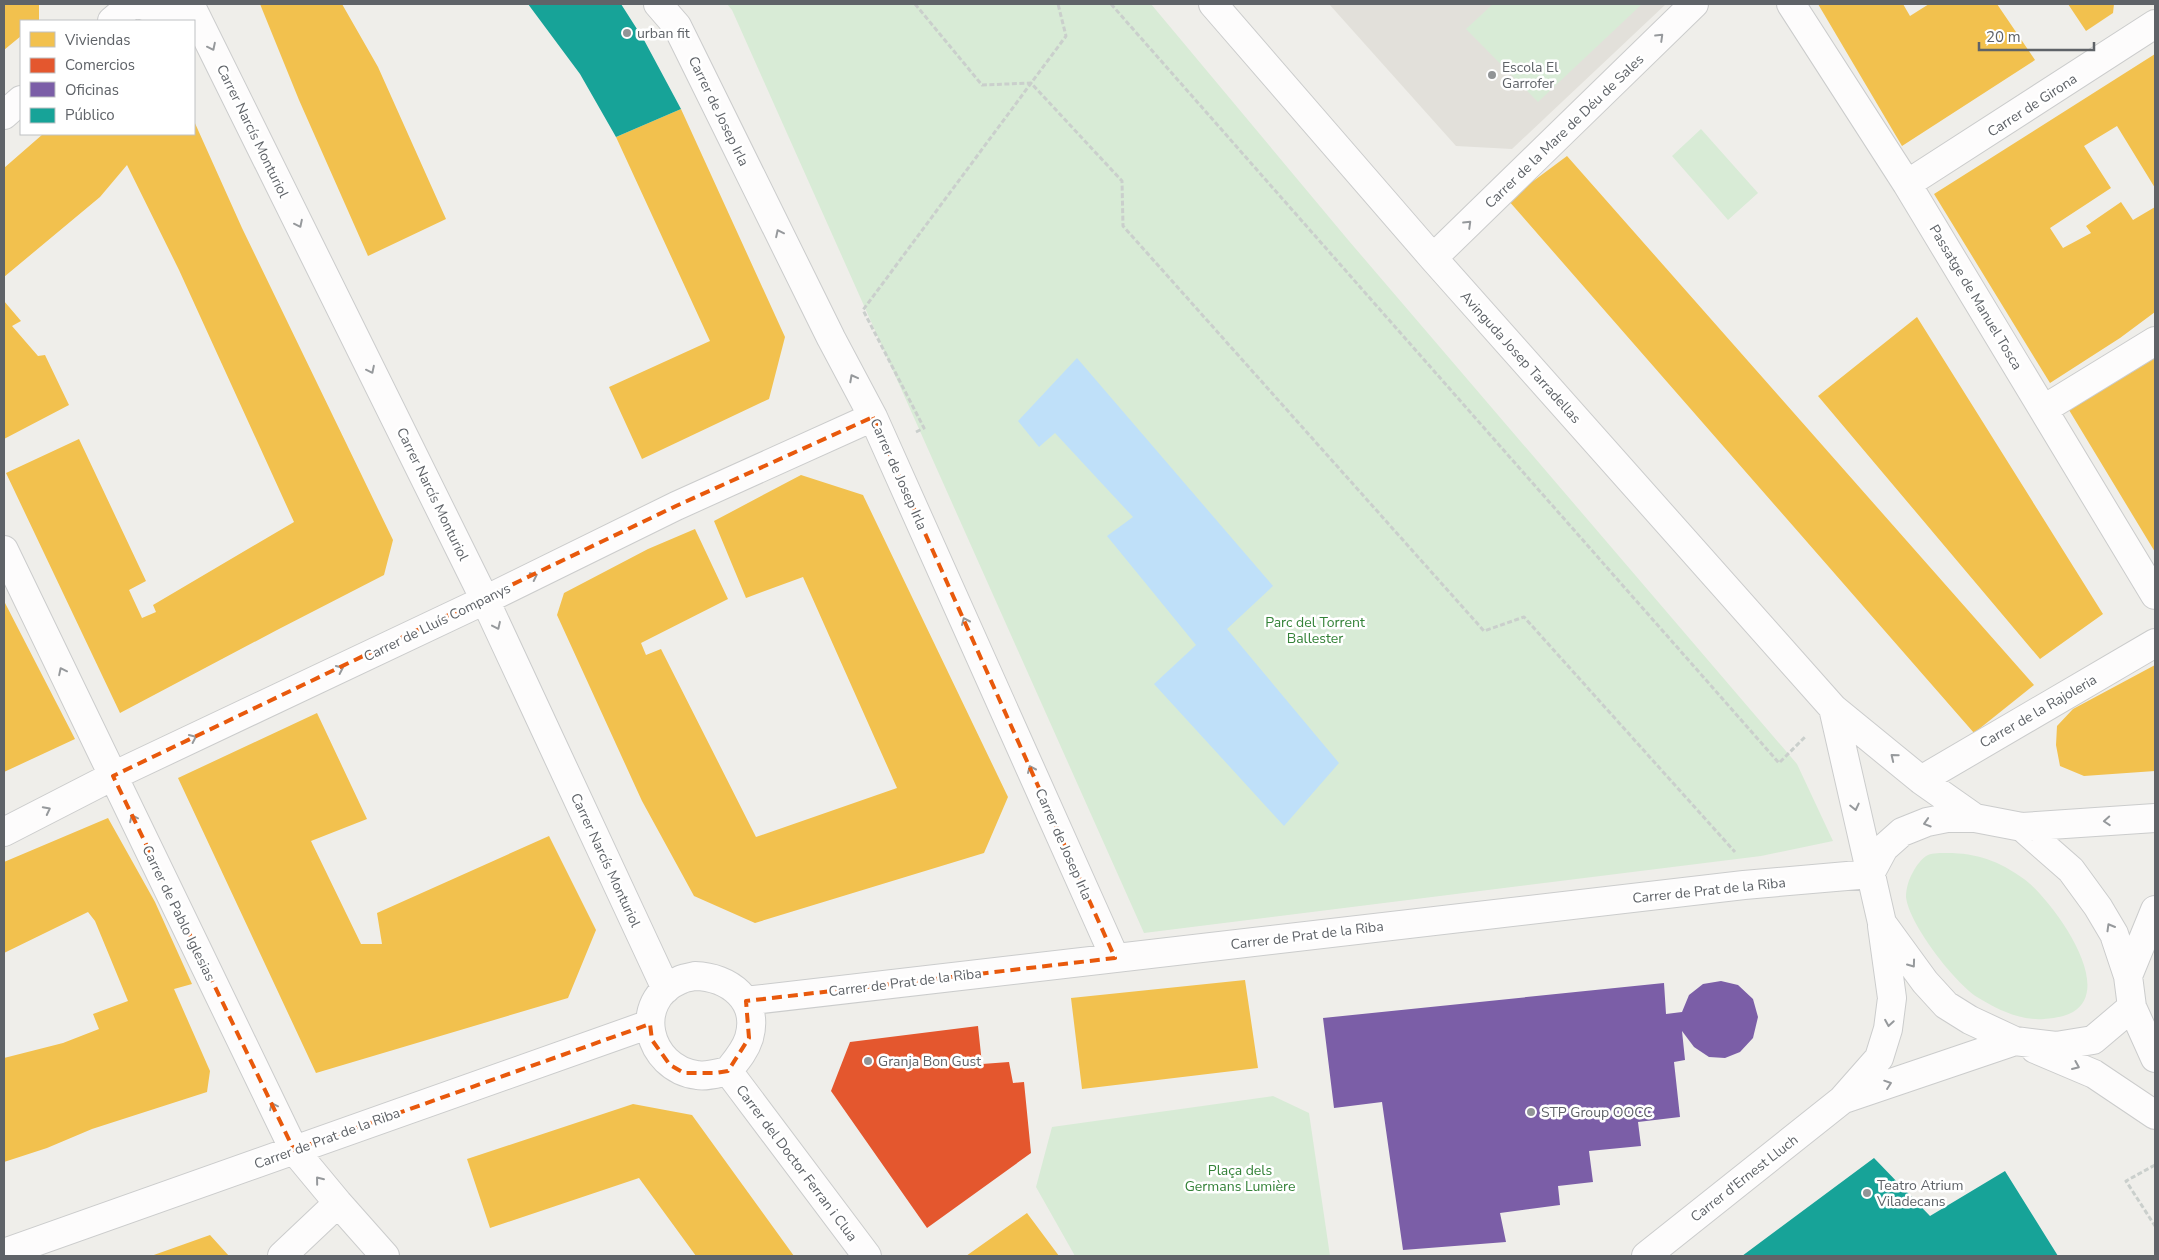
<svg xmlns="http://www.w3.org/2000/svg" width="2159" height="1260" font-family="'Nunito Sans',sans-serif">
  <rect width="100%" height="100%" fill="#efeeea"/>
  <path fill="#e2e0da" d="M1329,4H1666L1512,149L1456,146Z"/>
  <path fill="#d8ebd6" d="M727,4H1151L1349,241L1797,764L1833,841L1761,856L1144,933L732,10Z
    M1493,4H1642L1538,102L1466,29Z
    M1701,129L1758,193L1728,220L1672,156Z
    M1947,853C1977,853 1999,861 2024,879C2049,897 2117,986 2073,1012C2064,1017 2054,1018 2044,1019C2021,1021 1996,1009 1977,997C1954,982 1909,924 1906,897C1906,888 1909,879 1913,872C1916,866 1922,858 1928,855C1933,853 1941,853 1947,853Z
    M1273,1096L1309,1113L1330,1256H1075L1036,1187L1052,1127Z"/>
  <path fill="#bfe0f9" d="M1077,358L1273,586L1227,629L1339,763L1284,826L1154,684L1196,645L1107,536L1133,517L1055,433L1039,447L1018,421Z"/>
  <path fill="#f2c14e" d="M4,4H39V21H21V36L4,50Z
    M260,4H342L378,67L446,219L368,256L299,100Z
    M1818,4H1903L1910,16L1929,4H1997L2035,60L1902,146Z
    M2068,4H2114L2113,13L2086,31Z
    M2155,54V188L2117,126L2084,146L2111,188L2050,228L2063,248L2091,233L2086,226L2121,202L2133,220L2155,207V312L2120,338L2050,383L1934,194Z
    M681,109L785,337L769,399L642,459L609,387L710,341L616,137Z
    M194,121L242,228L393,540L384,575L277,630L120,713L6,473L79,439L146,581L129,590L142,618L156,612L153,605L294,522L179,270L127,165L100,197L4,277V168L43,134H194Z
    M1567,156L2034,685L1974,733L1508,200Z
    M4,301L21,321L12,326L38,356L45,355L69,405L4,439Z
    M1917,317L2103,614L2040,659L1818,396Z
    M2155,354V552L2069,410Z
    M801,475L863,495L1008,797L984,853L755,923L694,896L642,801L557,615L564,593L648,549L695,529L728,599L641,643L646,655L661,649L756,837L897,788L803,577L746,598L714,521Z
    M4,601L75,739L4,772Z
    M2155,665V771L2084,776L2060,766L2056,745L2057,726L2073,709Z
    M317,713L367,819L311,841L361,944H382L377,913L549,836L596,930L568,998L316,1073L178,778Z
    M108,818L155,902L192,984L174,989L210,1071L207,1092L92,1129L47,1148L4,1162V1058L63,1043L99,1029L93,1014L128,1001L95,921L88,912L4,953V862Z
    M1245,980L1258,1068L1082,1089L1071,998Z
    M633,1104L692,1115L794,1256H696L639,1178L490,1228L467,1159Z
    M1027,1213L1059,1256H966Z
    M210,1235L229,1256H151Z"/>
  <path fill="#e4572e" d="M978,1026L982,1064L1009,1062L1013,1083L1024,1082L1031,1153L927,1228L831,1091L850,1042Z"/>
  <path fill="#7b5ea7" d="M1721,981L1738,985L1753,999L1758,1017L1753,1038L1740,1052L1725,1058L1709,1057L1694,1047L1682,1031L1685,1060L1674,1062L1680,1117L1638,1122L1641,1146L1589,1151L1593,1182L1558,1186L1560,1205L1500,1213L1506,1242L1403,1250L1382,1102L1334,1108L1323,1018L1664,983L1666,1014L1682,1012L1689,995L1703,984Z"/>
  <path fill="#17a398" d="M528,4H621L644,40L681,109L616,137L580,74Z
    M1874,1158L1930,1216L2005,1171L2058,1256H1742Z"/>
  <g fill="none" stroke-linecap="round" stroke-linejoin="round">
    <g stroke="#cbcccc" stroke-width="30">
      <path id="minor" d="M139,4C155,11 170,11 185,4
        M190,4L485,600L666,989
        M658,4L677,26L831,338L873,417L1115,958
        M1213,4L1433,258L1833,708L1921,780L1975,818
        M1791,4L1907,184L2155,595
        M112,21L132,4
        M4,115L21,100
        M1907,184L2155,24
        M1433,258L1694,4
        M2044,409L2155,341
        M4,550L294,1150L338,1203L385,1256
        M1833,708L1882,923L1925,982L1946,1005L1970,1020L2015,1041L2056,1046L2093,1040L2132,1007
        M1921,780L2155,643
        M2022,827L2155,818
        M4,832L113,776L485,600L676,506L873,417
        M1870,874L1884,848L1902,832L1927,822L1947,818H1975L2022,827L2071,870L2098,907L2114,934L2128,976L2132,1007L2155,1058
        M695,976C729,977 760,1000 749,1038C745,1051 736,1061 728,1071C718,1073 707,1077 697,1075C647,1068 631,1001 680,980C684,978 690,977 695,976Z
        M2128,976L2155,910
        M745,1001L1744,885L1870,874
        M2035,1049L2094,1074L2155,1115
        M728,1071L867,1256
        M1844,1099L2015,1041
        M4,1253L650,1024
        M282,1256L338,1203
        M1646,1256L1842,1100L1879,1058L1888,1029L1892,998L1882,926"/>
    </g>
    <path stroke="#cacfcc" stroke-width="3" stroke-dasharray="5 2.5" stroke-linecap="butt" d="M915,4L982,85L1031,83L1122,181L1123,226L1484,631L1524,617L1735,852
      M1111,4L1779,763L1805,737
      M916,432L924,428L863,310L1066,36L1058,4
      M2155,1165L2126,1181L2155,1226"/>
    <use href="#minor" stroke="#fdfcfc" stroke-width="28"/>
  </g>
  <defs><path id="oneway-chevron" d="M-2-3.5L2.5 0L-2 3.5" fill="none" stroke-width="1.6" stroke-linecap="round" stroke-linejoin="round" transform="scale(1.25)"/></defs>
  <g stroke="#96999c">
    <use href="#oneway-chevron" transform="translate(1660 37) rotate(-44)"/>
    <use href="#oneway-chevron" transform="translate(212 47) rotate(64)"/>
    <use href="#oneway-chevron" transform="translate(299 224) rotate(64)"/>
    <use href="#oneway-chevron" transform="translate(1468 224) rotate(-44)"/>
    <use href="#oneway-chevron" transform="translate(779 233) rotate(-116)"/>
    <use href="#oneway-chevron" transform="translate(371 370) rotate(64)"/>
    <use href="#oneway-chevron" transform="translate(853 378) rotate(-118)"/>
    <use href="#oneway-chevron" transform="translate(534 576) rotate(-26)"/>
    <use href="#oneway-chevron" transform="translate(965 621) rotate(-114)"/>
    <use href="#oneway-chevron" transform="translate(497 626) rotate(65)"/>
    <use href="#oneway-chevron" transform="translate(340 669) rotate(-25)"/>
    <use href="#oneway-chevron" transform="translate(62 671) rotate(-116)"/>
    <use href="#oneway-chevron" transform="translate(193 738) rotate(-25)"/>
    <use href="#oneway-chevron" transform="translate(1894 757) rotate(-141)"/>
    <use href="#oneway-chevron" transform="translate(1031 769) rotate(-114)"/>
    <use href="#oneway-chevron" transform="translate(1855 807) rotate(77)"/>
    <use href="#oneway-chevron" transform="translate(47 810) rotate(-27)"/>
    <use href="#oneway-chevron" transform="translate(133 818) rotate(-116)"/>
    <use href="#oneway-chevron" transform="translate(2107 821) rotate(176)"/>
    <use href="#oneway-chevron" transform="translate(1927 823) rotate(163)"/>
    <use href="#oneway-chevron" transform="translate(2110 927) rotate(-120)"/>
    <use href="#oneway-chevron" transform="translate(1912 964) rotate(54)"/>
    <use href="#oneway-chevron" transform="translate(1889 1023) rotate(99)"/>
    <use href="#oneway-chevron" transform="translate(2076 1066) rotate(23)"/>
    <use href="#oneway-chevron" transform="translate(1888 1084) rotate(-19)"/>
    <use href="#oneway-chevron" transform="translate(273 1106) rotate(-116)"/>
    <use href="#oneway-chevron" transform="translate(319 1180) rotate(-129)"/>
  </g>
  <path fill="none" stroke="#e8590c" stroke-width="4" stroke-dasharray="10 6" stroke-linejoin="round" d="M873,417L1115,958L746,1001L749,1038L728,1071L716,1073H684L670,1065L652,1040L650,1024L294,1150L113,776L676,506Z"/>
  <g fill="#919496" stroke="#fff" stroke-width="2">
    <circle cx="627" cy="33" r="5"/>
    <circle cx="1492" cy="75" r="5"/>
    <circle cx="868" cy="1061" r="5"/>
    <circle cx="1531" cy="1112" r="5"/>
    <circle cx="1867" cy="1193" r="5"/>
  </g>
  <g text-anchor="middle" stroke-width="5" stroke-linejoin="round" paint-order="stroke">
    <g font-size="14" fill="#5f6368" stroke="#fff" text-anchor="start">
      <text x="637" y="38">urban fit</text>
      <text x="1502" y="72">Escola El<tspan x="1502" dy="16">Garrofer</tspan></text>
      <text x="878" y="1066">Granja Bon Gust</text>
      <text x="1541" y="1117">STP Group OOCC</text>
      <text x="1877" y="1190">Teatro Atrium<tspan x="1877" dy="16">Viladecans</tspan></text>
    </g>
    <g font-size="14" fill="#5f6368" stroke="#fff">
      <text transform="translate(2032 105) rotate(-33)" y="5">Carrer de Girona</text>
      <text transform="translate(719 111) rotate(64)" y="5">Carrer de Josep Irla</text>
      <text transform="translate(253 131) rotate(64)" y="5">Carrer Narcís Monturiol</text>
      <text transform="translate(1564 131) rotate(-44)" y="5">Carrer de la Mare de Déu de Sales</text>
      <text transform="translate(1976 297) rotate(59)" y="5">Passatge de Manuel Tosca</text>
      <text transform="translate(1521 357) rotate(48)" y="5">Avinguda Josep Tarradellas</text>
      <text transform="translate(899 474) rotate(66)" y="5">Carrer de Josep Irla</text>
      <text transform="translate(433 494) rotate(64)" y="5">Carrer Narcís Monturiol</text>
      <text transform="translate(437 622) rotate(-26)" y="5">Carrer de Lluís Companys</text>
      <text transform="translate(2038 711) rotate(-30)" y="5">Carrer de la Rajoleria</text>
      <text transform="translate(1064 844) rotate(66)" y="5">Carrer de Josep Irla</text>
      <text transform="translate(606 860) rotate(65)" y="5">Carrer Narcís Monturiol</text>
      <text transform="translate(1709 890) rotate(-6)" y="5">Carrer de Prat de la Riba</text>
      <text transform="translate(179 913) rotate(64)" y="5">Carrer de Pablo Iglesias</text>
      <text transform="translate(1307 935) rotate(-7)" y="5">Carrer de Prat de la Riba</text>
      <text transform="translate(905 982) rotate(-7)" y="5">Carrer de Prat de la Riba</text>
      <text transform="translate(327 1138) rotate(-20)" y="5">Carrer de Prat de la Riba</text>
      <text transform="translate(797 1163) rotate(53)" y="5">Carrer del Doctor Ferran i Clua</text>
      <text transform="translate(1744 1178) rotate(-38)" y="5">Carrer d'Ernest Lluch</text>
    </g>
    <g font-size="14" fill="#348238" stroke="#fff">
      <text x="1315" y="627">Parc del Torrent<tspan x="1315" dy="16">Ballester</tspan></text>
      <text x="1240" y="1175">Plaça dels<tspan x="1240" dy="16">Germans Lumière</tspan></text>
    </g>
  </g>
  <rect width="2159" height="1260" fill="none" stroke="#5f6368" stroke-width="10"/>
  <rect x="20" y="20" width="175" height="115" fill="#ffffff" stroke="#bfc1c3"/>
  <rect x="30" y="32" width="25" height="15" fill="#f2c14e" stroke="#bfc1c3"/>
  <text x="65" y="45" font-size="15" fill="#5f6368">Viviendas</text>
  <rect x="30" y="58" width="25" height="15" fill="#e4572e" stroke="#bfc1c3"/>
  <text x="65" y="70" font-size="15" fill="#5f6368">Comercios</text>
  <rect x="30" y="82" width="25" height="15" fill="#7b5ea7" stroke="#bfc1c3"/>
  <text x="65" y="95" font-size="15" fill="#5f6368">Oficinas</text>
  <rect x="30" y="108" width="25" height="15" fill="#17a398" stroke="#bfc1c3"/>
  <text x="65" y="120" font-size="15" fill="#5f6368">Público</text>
  <path d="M1979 42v8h115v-8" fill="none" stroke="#5f6368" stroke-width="2.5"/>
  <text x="1986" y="42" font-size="15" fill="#5f6368" stroke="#ffffff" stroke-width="4" paint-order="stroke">20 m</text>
</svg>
